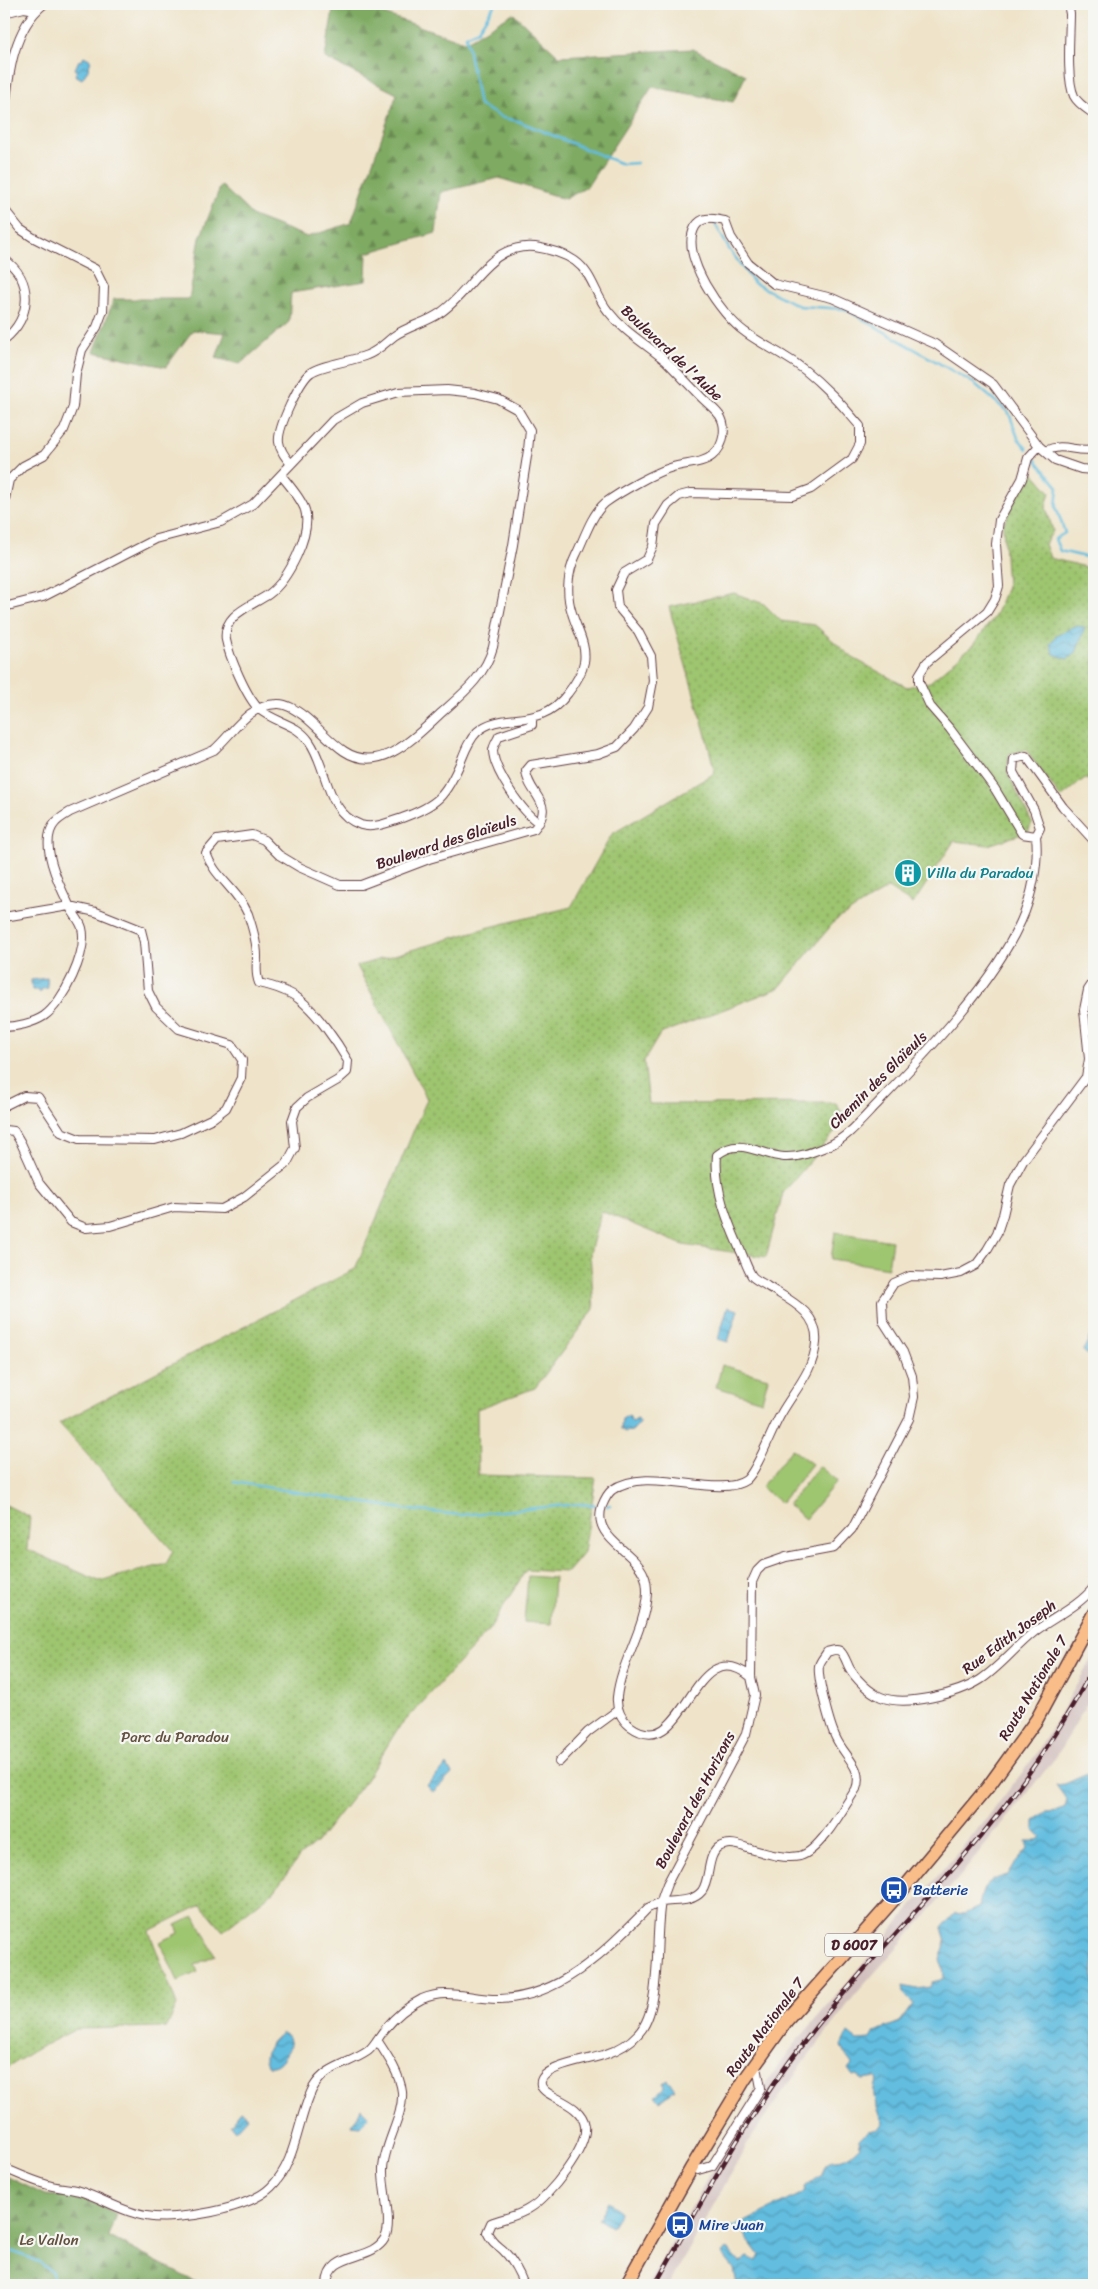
<svg xmlns="http://www.w3.org/2000/svg" width="1098" height="2289" font-family="Sriracha,sans-serif">
  <defs>
    <pattern id="forest-firs" width="22" height="20" patternUnits="userSpaceOnUse" patternTransform="scale(1.25)"><rect width="22" height="20" fill="#7eaa62"/><path d="M5 1l3.5 6h-7zM16 11l3.5 6h-7z" fill="#698a51"/></pattern>
    <pattern id="park-dots" width="8" height="8" patternUnits="userSpaceOnUse" patternTransform="scale(1.25)"><rect width="8" height="8" fill="#9ec56f"/><path d="M2 2h.1M6 6h.1" fill="none" stroke="#839f5b" stroke-width="1.8" stroke-linecap="round"/></pattern>
    <pattern id="water-waves" width="16" height="10" patternUnits="userSpaceOnUse" patternTransform="scale(1.25)"><rect width="16" height="10" fill="#62bddf"/><path d="M0 5q4-4 8 0t8 0" fill="none" stroke="#5399b5"/></pattern>
  </defs>
  <rect width="100%" height="100%" fill="#f6f6f2"/>
  <filter id="ink" filterUnits="userSpaceOnUse"><feTurbulence type="fractalNoise" baseFrequency=".02" numOctaves="2"/><feDisplacementMap in="SourceGraphic" scale="10" xChannelSelector="R" yChannelSelector="G"/><feConvolveMatrix kernelMatrix="1 2 1 2 8 2 1 2 1" color-interpolation-filters="sRGB"/></filter>
  <filter id="wash" filterUnits="userSpaceOnUse"><feTurbulence type="fractalNoise" baseFrequency=".0096" numOctaves="4" result="noise"/><feDisplacementMap in="SourceGraphic" scale="20" xChannelSelector="R" yChannelSelector="G"/><feGaussianBlur stdDeviation="1.12" result="paint"/><feColorMatrix in="noise" values="0 0 0 0 0 0 0 0 0 0 0 0 0 0 0 0 0 1.4 0 .05"/><feComposite in="paint" operator="in"/></filter>
  <g filter="url(#wash)">
    <rect width="100%" height="100%" fill="#efe4ca"/>
    <path fill="#d1bfbd" d="M1094,1655V1692L1056,1757L957,1880L855,1995L798,2070L752,2136L669,2285H648L707,2179L779,2065L799,2039L987,1818L1035,1756Z"/>
    <path fill="#9ec56f" stroke="#74724d" d="M835,1232L892,1241L888,1268L831,1259Z
      M722,1365L768,1378L762,1401L716,1387Z
      M792,1449L812,1464L781,1503L761,1487Z
      M819,1466L837,1481L805,1519L788,1505Z
      M528,1576L554,1578L551,1624L524,1622Z
      M195,1916L215,1955L195,1965L198,1972L178,1981L160,1942L179,1933L176,1925Z"/>
    <path fill="url(#forest-firs)" stroke="#646446" d="M334,4H355L465,42L513,13L559,56L693,49L746,75L733,102L652,87L587,187L565,199L499,178L441,192L436,233L367,253L366,281L291,293L289,322L240,364L216,358L225,333L193,330L166,367L94,352L114,299H189L200,238L221,185L253,216L307,237L351,223L397,94L325,58Z
      M4,2175L45,2195L84,2198L116,2214L108,2236L201,2285H4Z"/>
    <path fill="url(#park-dots)" stroke="#74724d" d="M1030,469L1050,492L1046,507L1053,531L1045,544L1050,558L1094,569V784L1085,778L1061,798L1026,750L1009,754L1007,772L1032,823L1028,832L988,845L954,841L913,904L888,888L835,921L779,988L660,1034L644,1061L649,1104L836,1103L846,1119L783,1193L766,1257L683,1245L601,1211L590,1253L594,1309L535,1388L477,1409L478,1475L596,1478L584,1552L567,1572L526,1570L488,1631L397,1730L366,1780L317,1842L300,1856L274,1891L223,1931L201,1905L149,1931L177,2005L167,2027L76,2029L35,2050L4,2070V1504L30,1517L27,1549L99,1581L166,1564L173,1551L59,1423L355,1269L427,1099L357,966L486,928L571,907L612,834L715,773L705,732L669,607L734,593L764,604L781,621L815,625L853,658L907,687L930,682L973,645L995,616L1007,587L1003,525Z"/>
    <path fill="url(#water-waves)" stroke="#566e85" d="M84,56L91,60L88,70L82,79L75,75L77,70L75,69L79,60L82,61Z
      M1075,626L1085,627L1076,653L1067,659L1054,654L1050,644L1056,636Z
      M47,978L48,988L42,989L40,993L38,990H32L31,980Z
      M728,1307L738,1310L728,1342L718,1339Z
      M1092,1332L1094,1333V1360L1083,1351Z
      M629,1415L632,1422L637,1419L640,1422L632,1431L625,1432L621,1429L622,1419Z
      M447,1765L452,1774L433,1792L426,1786Z
      M1094,1771V2285H737L734,2269L722,2254L728,2249L740,2263L748,2257L756,2261L759,2255C751,2245 744,2235 741,2224L804,2192L805,2187L822,2175L823,2167L832,2160C845,2161 851,2155 860,2146L859,2140L868,2131L878,2129L883,2122C878,2109 869,2094 877,2081L875,2077L863,2079L857,2075L853,2076L848,2069L852,2064L846,2056L842,2046L848,2033L857,2040L870,2039L874,2032L900,2022L913,2004L904,1992L903,1986L917,1989L930,1987L932,1982L944,1979L943,1967L940,1960L946,1941L942,1928L955,1913L964,1914L979,1907C983,1884 986,1881 1008,1875L1014,1865L1028,1849L1026,1841H1038L1042,1838L1034,1830V1821L1046,1812L1059,1811L1065,1808L1067,1800L1056,1785L1065,1784Z
      M282,2033L289,2037L291,2046C285,2055 280,2068 268,2066C259,2055 272,2039 282,2033Z
      M667,2080L675,2089L660,2101L655,2096L664,2087L663,2083Z
      M361,2108L369,2116L361,2127L352,2126Z
      M241,2111L248,2117L235,2131L230,2125Z
      M608,2202C625,2212 619,2213 611,2227L598,2219Z"/>
    <g fill="none" stroke-linecap="round" stroke-linejoin="round">
      <path stroke="#62bddf" stroke-width="2.5" d="M495,4L478,30L466,36L479,105L503,118L518,121L622,164L637,163
        M714,222L729,249L754,283L799,306L845,309L975,384L1009,413L1018,438L1027,449
        M1036,460L1058,487L1056,507L1065,533L1055,539L1060,551L1094,559
        M234,1482L410,1510L461,1515L578,1504L595,1505
        M607,1506L610,1505
        M707,2225L720,2232L741,2224
        M4,2248L39,2262L52,2272L54,2285"/>
    </g>
  </g>
  <g filter="url(#ink)">
    <g fill="none" stroke-linecap="round" stroke-linejoin="round">
      <g stroke="#633d43" stroke-width="10">
        <path id="street" d="M1068,4L1070,14C1070,33 1066,79 1074,96C1078,104 1087,109 1094,114
          M4,13L24,8L36,10
          M4,119C8,81 11,30 44,4
          M4,209L20,229L32,237L95,269L104,287L103,311L97,327L82,350L76,374L73,407L64,430L44,455L23,466L9,480L4,504
          M4,259C34,280 32,317 4,340
          M1039,446L1028,458L1022,479L999,520L996,544L999,586L995,599L987,612L927,662L919,675V682L930,706L950,729L995,789L1022,834L1036,836L1040,828L1034,810L1013,772L1014,759L1026,756L1063,807L1094,841
          M1045,451C1065,442 1074,453 1094,449
          M281,475C289,485 301,498 305,510C312,534 288,580 269,594C252,606 222,614 226,640C229,656 247,698 259,709C275,723 296,723 309,741C328,767 325,813 361,825C374,829 390,822 402,818C438,805 446,796 461,761C465,751 469,740 477,732C502,709 540,732 568,693C575,684 582,674 584,662C587,645 577,630 572,613C566,595 567,573 576,555C584,539 591,515 605,503C620,492 655,472 673,467C686,463 703,464 713,455C724,446 727,427 720,416C715,409 707,403 702,398C690,386 678,373 666,361C646,344 624,332 608,311C595,295 593,274 575,261C565,254 548,249 535,247C488,243 473,291 440,313C426,323 408,326 394,336C385,343 378,351 367,355C353,361 320,365 310,373C299,382 277,429 279,442C280,451 286,458 291,464
          M4,607L43,597L156,539L221,522L253,504L333,420L362,403L398,392L447,390L475,393L498,399L518,410L530,430L528,450L513,545L493,647C485,677 461,695 439,715C415,737 380,775 344,751C329,741 318,727 304,716C296,710 286,703 277,704C248,705 234,732 214,750L70,812C65,815 58,819 55,823C38,842 59,885 69,905C72,913 80,920 82,928C88,952 63,1003 44,1016C33,1023 16,1027 4,1027
          M532,718V725L499,736C497,741 493,746 493,751C494,771 522,812 539,823
          M4,917L69,906L96,912L141,930L144,942L148,991L156,1007L179,1029L232,1045L242,1060L241,1078L226,1108L213,1118L181,1133L155,1140L79,1139L61,1132L38,1097L24,1096L4,1106
          M4,1130L14,1131L21,1143L39,1183L71,1222L86,1228L110,1226L174,1207L222,1209L244,1197L287,1163L295,1148L292,1121L297,1107L307,1098L338,1080L347,1072L348,1061C337,1042 317,1013 299,999C289,991 272,986 259,983C255,973 257,967 257,956C257,944 252,926 248,914C238,890 214,877 206,853L217,840L252,835L264,840L279,855L299,867L340,885H361L429,859L534,829C557,803 528,795 526,771L531,765L598,754L617,747L634,729L648,707L653,681L651,656L638,631L618,607L616,590L624,573L647,559L653,546L656,524L668,505L679,496L691,493L792,496L811,489L852,459L860,444V426C850,415 840,402 829,392C816,379 800,365 784,356C771,348 757,341 745,332C722,316 679,256 695,227C702,215 713,219 725,221L731,237L748,263L774,284L832,298L935,344L993,384L1039,446L1055,460L1081,469L1094,470
          M751,1677C691,1628 686,1767 630,1726C621,1719 616,1708 617,1697C621,1661 645,1630 647,1593C647,1588 646,1579 644,1575C634,1550 591,1538 602,1506C604,1501 607,1494 612,1490C647,1464 718,1500 746,1480C757,1471 772,1429 781,1414C794,1391 814,1370 816,1343C819,1312 789,1300 767,1286C763,1283 755,1280 752,1276C748,1270 745,1261 742,1254C728,1223 714,1190 717,1155C740,1136 759,1155 784,1157C799,1158 815,1151 828,1146C848,1138 864,1117 879,1102C927,1052 993,984 1021,921C1032,897 1039,863 1036,836
          M559,1762L588,1732L618,1710
          M4,2168C18,2174 33,2181 48,2185C58,2188 69,2188 79,2191C102,2198 122,2212 146,2216C177,2222 249,2209 271,2187C297,2162 297,2119 313,2088C326,2065 348,2065 368,2051C375,2045 379,2036 385,2029C395,2017 408,2006 422,1999C448,1987 472,2000 500,1999C562,1997 607,1949 648,1908C653,1906 658,1903 662,1902C676,1900 692,1903 702,1891C711,1879 706,1853 721,1846C733,1841 743,1847 754,1850C768,1854 785,1859 800,1856C820,1851 844,1807 856,1789C864,1768 844,1756 836,1738C830,1726 817,1678 819,1666C820,1661 825,1656 827,1652C831,1651 838,1648 841,1652C845,1656 847,1664 850,1669C856,1679 869,1692 881,1697C905,1707 958,1694 980,1680C1000,1667 1015,1647 1034,1632C1054,1617 1078,1607 1094,1587
          M698,2170L712,2166L761,2088L758,2072
          M327,2285C328,2250 371,2263 385,2238C393,2222 382,2188 383,2169C384,2144 404,2116 402,2092C400,2074 387,2055 377,2040
          M524,2285C519,2272 513,2260 503,2250C496,2244 491,2241 487,2232L491,2223C504,2218 519,2216 530,2208C549,2197 588,2148 585,2126C581,2099 537,2098 541,2081C545,2065 592,2060 606,2054C618,2050 629,2044 638,2034C663,2008 654,1937 661,1902C662,1896 665,1890 667,1884L746,1734L755,1695L751,1677L752,1582L757,1571L763,1565L786,1557L834,1548L852,1529L909,1419L914,1397L912,1376L903,1352L883,1321L882,1301L894,1283L910,1276L940,1277L961,1273L976,1265L987,1250L997,1233L1003,1215L1010,1185L1023,1161L1086,1077L1089,1059L1084,1010L1088,990L1094,981"/>
      </g>
      <g stroke="#633d43" stroke-width="15">
        <path id="primary" d="M626,2285L692,2167L745,2079L787,2020L903,1889L988,1787L1037,1719L1094,1613"/>
      </g>
      <use href="#street" stroke="#fff" stroke-width="8"/>
      <use href="#primary" stroke="#f8bd89" stroke-width="12"/>
      <g stroke="#4a1f2b" stroke-width="4.5">
        <path id="rail" d="M655,2285C702,2202 746,2117 805,2041C861,1968 926,1903 984,1832C1026,1781 1063,1726 1094,1667"/>
      </g>
      <use href="#rail" stroke="#f6f6f2" stroke-width="2.5" stroke-dasharray="8" stroke-linecap="butt"/>
    </g>
  </g>
  <defs>
    <g id="building-disc" transform="scale(1.4375)"><circle r="9.5" fill="#0f9aa8" stroke="#f6f6f2"/><path d="M-4-6H4V6H1V3H-1V6H-4ZM-2.5-4.3h1.7v1.8h-1.7ZM.8-4.3h1.7v1.8H.8ZM-2.5-1h1.7V.8h-1.7ZM.8-1h1.7V.8H.8Z" fill="#fff"/></g>
    <g id="bus-disc" transform="scale(1.4375)"><circle r="9.5" fill="#1a4fb4" stroke="#f6f6f2"/><path d="M-5-6H5V4H4V6H2V4H-2V6H-4V4H-5ZM-3.5-4V0h7V-4ZM-3.5 1.2v1.5H-2V1.2ZM2 1.2v1.5H3.5V1.2Z" fill="#fff"/></g>
  </defs>
  <g fill-rule="evenodd">
    <use href="#building-disc" x="908" y="873"/>
    <use href="#bus-disc" x="894" y="1890"/>
    <use href="#bus-disc" x="680" y="2225"/>
  </g>
  <g text-anchor="middle" stroke-width="4.5" stroke-linejoin="round" paint-order="stroke">
    <rect fill="#f6f6f2" stroke="#7e6067" stroke-width="1" x="825" y="1933.5" width="58" height="23" rx="4"/>
    <g font-size="14" font-weight="bold" fill="#4a1f2b">
      <text x="854" y="1950">D 6007</text>
    </g>
    <g font-size="15" fill="#4a1f2b" stroke="#f6f6f2">
      <text transform="translate(672 353) rotate(43)" y="5">Boulevard de l'Aube</text>
      <text transform="translate(446 842) rotate(-18)" y="5">Boulevard des Glaïeuls</text>
      <text transform="translate(878 1080) rotate(-45)" y="5">Chemin des Glaïeuls</text>
      <text transform="translate(1009 1637) rotate(-37)" y="5">Rue Edith Joseph</text>
      <text transform="translate(1033 1688) rotate(-59)" y="5">Route Nationale 7</text>
      <text transform="translate(695 1800) rotate(-62)" y="5">Boulevard des Horizons</text>
      <text transform="translate(765 2027) rotate(-53)" y="5">Route Nationale 7</text>
    </g>
    <g font-size="15" fill="#0d838f" stroke="#f6f6f2" text-anchor="start">
      <text x="927" y="878">Villa du Paradou</text>
    </g>
    <g font-size="15" fill="#63513f" stroke="#f6f6f2">
      <text x="175" y="1742">Parc du Paradou</text>
      <text x="49" y="2245">Le Vallon</text>
    </g>
    <g font-size="15" fill="#164399" stroke="#f6f6f2" text-anchor="start">
      <text x="913" y="1895">Batterie</text>
      <text x="699" y="2230">Mire Juan</text>
    </g>
  </g>
  <rect width="1098" height="2289" fill="none" stroke="#f6f6f2" stroke-width="20"/>
</svg>
